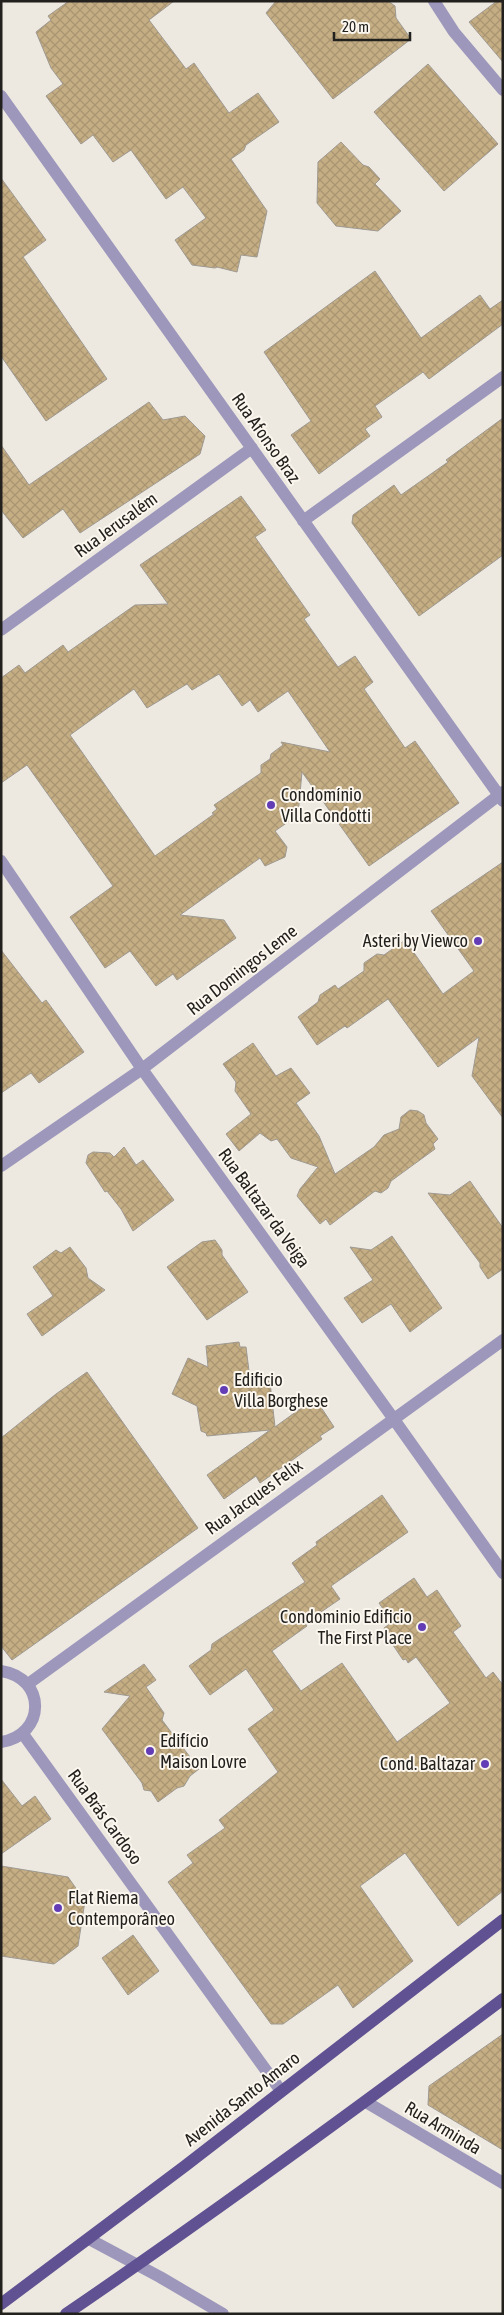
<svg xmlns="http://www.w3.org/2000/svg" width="504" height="2315" font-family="'Asap Condensed',sans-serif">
  <defs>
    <pattern id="building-cross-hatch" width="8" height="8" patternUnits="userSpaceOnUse" patternTransform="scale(1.25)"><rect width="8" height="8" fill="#c5ae84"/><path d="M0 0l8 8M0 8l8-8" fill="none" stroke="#a99572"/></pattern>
  </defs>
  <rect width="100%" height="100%" fill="#ede9e0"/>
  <path fill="url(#building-cross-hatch)" stroke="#9e9991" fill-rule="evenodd" d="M69,1H174L149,20L186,69L194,63L229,113L258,93L279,122L246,145L244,150L231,159L267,211L257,257L241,255L237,272L217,267L215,268L192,265L175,240L206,218L183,187L166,199L131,150L113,162L93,135L81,144L46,96L63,84L51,68L36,32L51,20L48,16Z
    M276,1H388L395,6L396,18L411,39L333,99L266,13Z
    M497,1H503V62L469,22Z
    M428,64L498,144L444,191L374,112Z
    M341,142L363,165L369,167L380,179L375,184L401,211L378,231L336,226L317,203L318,162Z
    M1,178L46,240L23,257L107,379L46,421L1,356Z
    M375,271L421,338L480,295L490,309L503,300V324L429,379L423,372L375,406L382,417L365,429L370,436L319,474L291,435L311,421L264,352Z
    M149,402L163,420L185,416L205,436L200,454L80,533L63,509L23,538L1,510V445L29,485Z
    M503,418V555L419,616L352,523L353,515L394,485L401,495L448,462L446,460Z
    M241,496L266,530L255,537L310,615L304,619L338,667L355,656L373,682L364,689L405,748L415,741L459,803L369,866L302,772L298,815L275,831L287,847L285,857L265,866L260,858L180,915L224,920L236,938L177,980L173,974L156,986L130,951L105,968L70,917L113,886L27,765L1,783V678L19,665L25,673L63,645L68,652L135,605L168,604L140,565ZM219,674L242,706L250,700L258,712L288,691L330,752L281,742L283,745L271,754L270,759L261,765V773L214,805L217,809L212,813L214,814L155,856L70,735L134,689L147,708L187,684L192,690Z
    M503,862V1118L472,1076L479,1037L438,1067L388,999L347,1028L345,1026L317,1045L298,1017L318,1002L320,995L335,985L338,989L364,971V963L377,954L384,955L405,940L443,994L474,971L431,911Z
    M1,950L42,1003L46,1000L84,1052L39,1083L31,1073L1,1093Z
    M253,1043L276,1076L291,1068L310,1093L296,1103L319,1136L335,1174L374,1147L384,1135L399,1129L401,1117L410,1110L418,1111L424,1115L426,1123L438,1139L433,1144L435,1149L391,1181L388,1188L381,1193L375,1191L330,1225L326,1219L320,1224L297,1196L300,1189L318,1167L291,1158L277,1139L271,1141L260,1133L239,1151L226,1134L251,1114L235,1091L236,1082L223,1064Z
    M124,1147L136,1165L143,1160L174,1200L133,1231L121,1209L107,1191L105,1192L86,1163L88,1155L93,1152L110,1153L114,1157Z
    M470,1181L503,1228V1269L488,1279L480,1267V1263L428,1193L450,1195Z
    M392,1236L442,1308L410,1332L391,1304L362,1323L344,1298L373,1280L350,1247L371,1250Z
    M215,1240L222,1250V1255L248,1292L207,1320L167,1267L202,1242Z
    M70,1247L86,1268L88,1278L105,1290L42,1336L27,1314L53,1296L33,1267L56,1250L61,1253Z
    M239,1342L240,1347H246L249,1371L270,1382L275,1427L315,1398L334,1427L320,1436L322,1439L260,1483L256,1476L224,1499L207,1475L270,1430L207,1436L206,1433L201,1431L197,1406L172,1394L188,1358L208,1367L206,1346Z
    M87,1372L198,1528L12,1660L1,1646V1438L56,1394Z
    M382,1495L408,1532L331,1586L340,1599L305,1623L307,1626L272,1651L301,1691L342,1663L397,1742L450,1703L416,1657L408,1663L406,1659L403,1660L385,1633H387L384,1628L392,1622L379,1603L414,1578L427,1597L437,1590L461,1626L453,1632L486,1678L493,1672L503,1685V1891L458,1926L405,1853L360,1886L413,1961L353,2008L338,1985L283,2024H271L168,1882L193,1863L187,1855L225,1828L219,1820L278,1772L248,1729L274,1710L246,1669L210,1695L189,1666L211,1650L212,1644L305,1582L292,1563L317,1545L316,1542Z
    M144,1664L156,1680L146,1687L164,1713L162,1720L199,1769L190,1776L184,1786L177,1788L158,1802L151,1791L144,1790L142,1783L102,1729L130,1696L104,1692Z
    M1,1779L22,1806L35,1796L51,1819L1,1854Z
    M1,1866L68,1877L85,1901L78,1946L54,1964L1,1956Z
    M133,1935L159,1971L128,1995L102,1958Z
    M503,2034V2150L428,2105L429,2086Z"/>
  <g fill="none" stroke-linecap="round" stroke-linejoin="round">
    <path stroke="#9d97bc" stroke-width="12" d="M434,1L454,32L503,90
      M1,96L503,801
      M303,521L503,377
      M1,630L252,448
      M1,861L142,1069L393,1418L503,1573
      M1,1166L142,1069L503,792
      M1,1671C47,1678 46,1735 1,1742
      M28,1684L503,1340
      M23,1734L281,2091
      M366,2102L503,2183
      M89,2239L160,2277L223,2314"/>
    <path stroke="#605192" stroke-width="12" d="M1,2304L185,2166L503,1920
      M66,2314C214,2213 359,2107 503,1999"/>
  </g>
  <g fill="#633db5" stroke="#fbf6ee" stroke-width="2">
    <circle cx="271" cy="805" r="5"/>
    <circle cx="478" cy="941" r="5"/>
    <circle cx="224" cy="1390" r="5"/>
    <circle cx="422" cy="1627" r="5"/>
    <circle cx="150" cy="1751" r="5"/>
    <circle cx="485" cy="1764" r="5"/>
    <circle cx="58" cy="1908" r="5"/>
  </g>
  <g text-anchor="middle" stroke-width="4" stroke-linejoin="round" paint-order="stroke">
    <g font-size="18" fill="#23211e" stroke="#fbf6ee">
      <text transform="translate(266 438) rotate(55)" y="6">Rua Afonso Braz</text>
      <text transform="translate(116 525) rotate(-36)" y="6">Rua Jerusalém</text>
      <text transform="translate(242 970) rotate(-38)" y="6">Rua Domingos Leme</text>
      <text transform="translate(264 1208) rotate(54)" y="6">Rua Baltazar da Veiga</text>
      <text transform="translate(254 1497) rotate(-36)" y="6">Rua Jacques Felix</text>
      <text transform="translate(105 1817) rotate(54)" y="6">Rua Brás Cardoso</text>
      <text transform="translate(242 2099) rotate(-38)" y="6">Avenida Santo Amaro</text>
      <text transform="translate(443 2128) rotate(31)" y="6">Rua Arminda</text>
    </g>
    <g font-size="18" fill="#23211e" stroke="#fbf6ee" text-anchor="start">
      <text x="281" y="801">Condomínio<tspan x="281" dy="21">Villa Condotti</tspan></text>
      <text x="468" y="947" text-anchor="end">Asteri by Viewco</text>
      <text x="234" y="1386">Edificio<tspan x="234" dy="21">Villa Borghese</tspan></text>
      <text x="412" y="1623" text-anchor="end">Condominio Edificio<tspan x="412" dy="21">The First Place</tspan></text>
      <text x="160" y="1747">Edifício<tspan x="160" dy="21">Maison Lovre</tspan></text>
      <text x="475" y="1770" text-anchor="end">Cond. Baltazar</text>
      <text x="68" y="1904">Flat Riema<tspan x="68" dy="21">Contemporâneo</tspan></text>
    </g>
  </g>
  <rect width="504" height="2315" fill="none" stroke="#23211e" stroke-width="5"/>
  <path d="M334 32v8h76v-8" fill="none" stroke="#23211e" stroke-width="2.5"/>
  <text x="342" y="32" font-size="15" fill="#23211e" stroke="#fbf6ee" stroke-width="4" paint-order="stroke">20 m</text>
</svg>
